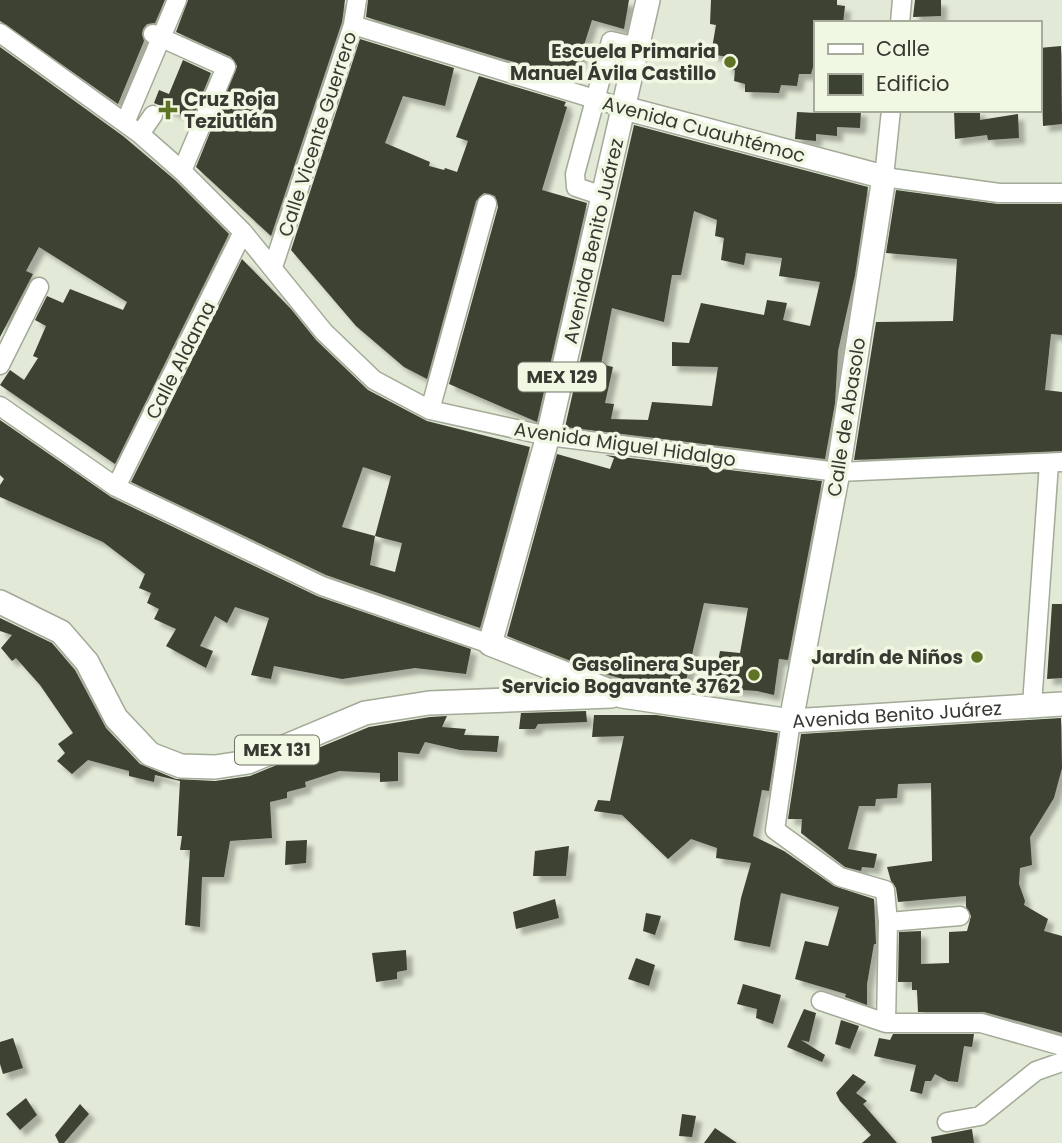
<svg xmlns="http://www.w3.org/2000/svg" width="1062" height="1143" font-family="Poppins,sans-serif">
  <defs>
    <filter id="shadow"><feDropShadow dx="6" dy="6" stdDeviation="2" flood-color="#0004"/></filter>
  </defs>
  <rect width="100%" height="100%" fill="#e2e9d6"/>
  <path fill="#3c4232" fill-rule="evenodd" filter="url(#shadow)" d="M0,0H165L155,23L147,24L143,29L142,34L144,41L118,104L0,21Z
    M188,0H345L342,22L271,236L196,167L237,66L231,57L176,32Z
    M368,0H629L624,29L592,20L573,80L366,17Z
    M711,0H837V5L845,6L843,23H815V60L811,74H799L797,86L781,85L779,93L745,92V84L734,81L735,70L726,68L727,57L711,54L716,25L710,24Z
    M915,0H941V16L913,17Z
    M360,39L454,68L445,106L403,96L385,143L430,162L429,166L444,170L445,168L457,172L468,141L456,137L479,76L566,102L564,106L567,107L542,190L587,203L537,422L449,384L498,207L495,196L484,193L476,201L427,379L404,367L356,326L291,250Z
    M1061,46L1062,124L1043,126L1042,92H1039V48Z
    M0,47L123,136L175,180L229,234L115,464L0,385L10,370L24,380L38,358L33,356L46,326L35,320L47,296L63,303L70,289L123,310L127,302L39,247L26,271L33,274L0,337Z
    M183,60L211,73L192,119L154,103L159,90L169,94Z
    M817,110H861L860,128L837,127V136L816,134V141L795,139L797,112L817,113Z
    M954,110H980V120L1018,114L1019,138L988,140L987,135L955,139Z
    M634,125L868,187L855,275L838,351L835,403L825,459L565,427ZM694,211L717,220L715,236L724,238L721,260L744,265L746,253L782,258L779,276L820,282L810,326L783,320L787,303L767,300L764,315L701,303L689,343L672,342V366L718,367L712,406L652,402L648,420L611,419L614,404L605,403L613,367L601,364L612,308L664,322L672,275H681Z
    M896,190L998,204H1062V335L1051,334L1045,390L1062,392V451L854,460L876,322L953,321L957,259L886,253Z
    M242,259L291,309L316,340L368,390L427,421L530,447L480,628L326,575L131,482ZM363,467L391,476L375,536L402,543L395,572L370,565L375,536L342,527Z
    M0,420L111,497L317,596L471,649L466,674L415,668L342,679L274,666L271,679L251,675L269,618L235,607L227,623L215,616L200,646L213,651L206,668L166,646L176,629L154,619L159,609L147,603L151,593L139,588L145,574L103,542L0,497V485L4,479L0,475Z
    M557,454L610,469L614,458L605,455L822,481L788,660L779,659L774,695L757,691L713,688L720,651L740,653L748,608L704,603L686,681L633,682L599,672L507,636Z
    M1052,604H1062V678L1047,679Z
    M0,618L52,643L75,670L106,728L140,764L176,779L215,781L250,776L369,727L430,717L447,716L442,727L466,729L464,735L499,736L497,752L460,750L425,742L419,754L398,752V781L380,782V773L339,771L305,782L306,787L287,792V798L270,802L272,838L230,841L224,877H202L200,927L185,925L190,850H180L182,836H177L180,781L155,775L154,782L129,776V771L88,760L72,774L57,761L65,753L58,744L73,733L40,685L16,658L12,661L1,648L12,635L0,631Z
    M586,711L587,722L538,724L535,729H519L521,713Z
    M594,715H656L778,733L769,791L762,790L753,836L784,851L834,886L874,899L876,944H874L867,984V1005L845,997L846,994L795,979L805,941L828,946L839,907L781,893L770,947L734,940L741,898L751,863L716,858L717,848L691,839L668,859L622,815L594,811L598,800L610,801L624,736L592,737Z
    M1061,718L1062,768L1054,798L1030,837L1032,865L1020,868L1019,884L1025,901L1024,905L1048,919L1044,931L1062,936V1033L984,1012H918L917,990H912V982H898L899,932L921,931V964L949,963V932L967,931L971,916L966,907V896L898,902L896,888L891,881L887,867L932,861L931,783L898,784L897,798L876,799L875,806H859L848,849L877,854L874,868L862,867L861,871L845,867L801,833L802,819H788L801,734Z
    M307,840L306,863L285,865L286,841Z
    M569,846L566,876H533L535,851Z
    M555,899L559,918L516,929L513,912Z
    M646,913L661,916L655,935L643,931Z
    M406,950L407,970L397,972V979L376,982L372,953Z
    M636,958L655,965L649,986L628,979Z
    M743,984L781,995L773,1024L756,1018L757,1009L737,1004Z
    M804,1009L816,1013L809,1042L801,1040L825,1055L822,1062L787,1047Z
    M841,1020L859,1026L850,1049L835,1044Z
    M893,1034H974L972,1047L964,1046L958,1082L948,1081L935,1074L931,1081H925L922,1094L910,1091L916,1065L874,1056L879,1038L890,1040Z
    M13,1038L23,1068L3,1074L0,1064V1042Z
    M853,1074L866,1082L856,1093L867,1101L863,1104L897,1143H862L871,1135L840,1101L836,1093Z
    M26,1098L37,1115L20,1130L6,1114Z
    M80,1104L89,1114L64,1143H59L55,1135Z
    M682,1114L696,1116L692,1137L679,1136Z
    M715,1128L737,1143H704Z
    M972,1129L974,1143H932L931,1137Z"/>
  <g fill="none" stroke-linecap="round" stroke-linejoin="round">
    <g stroke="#a3aa97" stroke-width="21">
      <path id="minor" d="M900,23L902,0
        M353,25L624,108
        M0,33L140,134L182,171L243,232L324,332L374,380L430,410L548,436L838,472L1062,462
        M153,34L226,67L182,171
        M891,110L884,177L999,193H1062
        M125,123L177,0
        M140,134L153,115
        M603,196L576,187L575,174L611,41L637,47
        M273,267L353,25L357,0
        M0,365L39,287
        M0,406L116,487L322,586L490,644
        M430,410L487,204
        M116,487L243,232
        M1032,705L1049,463
        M791,721L775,830L840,877L885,890L888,922L886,1023
        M888,922L960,916
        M821,1001L886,1023H981L1062,1046
        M947,1122L980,1116L1036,1071L1062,1062"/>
    </g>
    <g stroke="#a3aa97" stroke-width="26">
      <g id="major">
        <path id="s1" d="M648,0L548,436L490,644L622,696L791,721L1062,704"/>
        <path d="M624,108L884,177L838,472L791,721"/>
        <path d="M0,602L61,632L87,662L116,718L150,754L181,766L215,767L248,762L365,713L429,703L611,696"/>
      </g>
    </g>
    <use href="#minor" stroke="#fff" stroke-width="18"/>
    <use href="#major" stroke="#fff" stroke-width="23"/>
  </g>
  <g fill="#5e7324" stroke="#f0f7e3" stroke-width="2.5">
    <circle cx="730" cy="62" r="7"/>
    <path d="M164.5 99.5h7v7h7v7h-7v7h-7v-7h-7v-7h7z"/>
    <circle cx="977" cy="657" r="7"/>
    <circle cx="754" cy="675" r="7"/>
  </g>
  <g text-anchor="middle" stroke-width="7" stroke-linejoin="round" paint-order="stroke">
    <g fill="#f0f7e3" stroke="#6e7267" stroke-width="2">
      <rect x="518" y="362.5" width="88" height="29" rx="5"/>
      <rect x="235" y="735.5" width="84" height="29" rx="5"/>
    </g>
    <g font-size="18" font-weight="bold" fill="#373932">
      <text x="562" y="383">MEX 129</text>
      <text x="277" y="756">MEX 131</text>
    </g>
    <g font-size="19" font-weight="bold" fill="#373932" stroke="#f0f7e3" text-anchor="end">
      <text x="716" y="58">Escuela Primaria<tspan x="716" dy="22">Manuel Ávila Castillo</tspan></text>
      <text x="184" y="106" text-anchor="start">Cruz Roja<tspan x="184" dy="22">Teziutlán</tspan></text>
      <text x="963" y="664">Jardín de Niños</text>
      <text x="740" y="671">Gasolinera Super<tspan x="740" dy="22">Servicio Bogavante 3762</tspan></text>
    </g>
    <g font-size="19" fill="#373932" stroke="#f0f7e3">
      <text transform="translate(704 129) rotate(15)" y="7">Avenida Cuauhtémoc</text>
      <text transform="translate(317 134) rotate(-72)" y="7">Calle Vicente Guerrero</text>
      <text transform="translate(593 241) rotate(-77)" y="7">Avenida Benito Juárez</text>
      <text transform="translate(180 360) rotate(-63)" y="7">Calle Aldama</text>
      <text transform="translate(846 417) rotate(-81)" y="7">Calle de Abasolo</text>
      <text transform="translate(625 444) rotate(8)" y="7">Avenida Miguel Hidalgo</text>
      <text dy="7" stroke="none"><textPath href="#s1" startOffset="1082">Avenida Benito Juárez</textPath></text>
    </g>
  </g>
  <rect x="814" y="21" width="228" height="91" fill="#f0f7e3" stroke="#a6ab9c" stroke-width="2"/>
  <rect x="828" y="44" width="35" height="10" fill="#ffffff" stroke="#a6ab9c" stroke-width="2"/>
  <text x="876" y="56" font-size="21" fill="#373932">Calle</text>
  <rect x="828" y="74" width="35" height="21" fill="#3c4232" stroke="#a6ab9c" stroke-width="2"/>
  <text x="876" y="91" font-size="21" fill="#373932">Edificio</text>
</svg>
